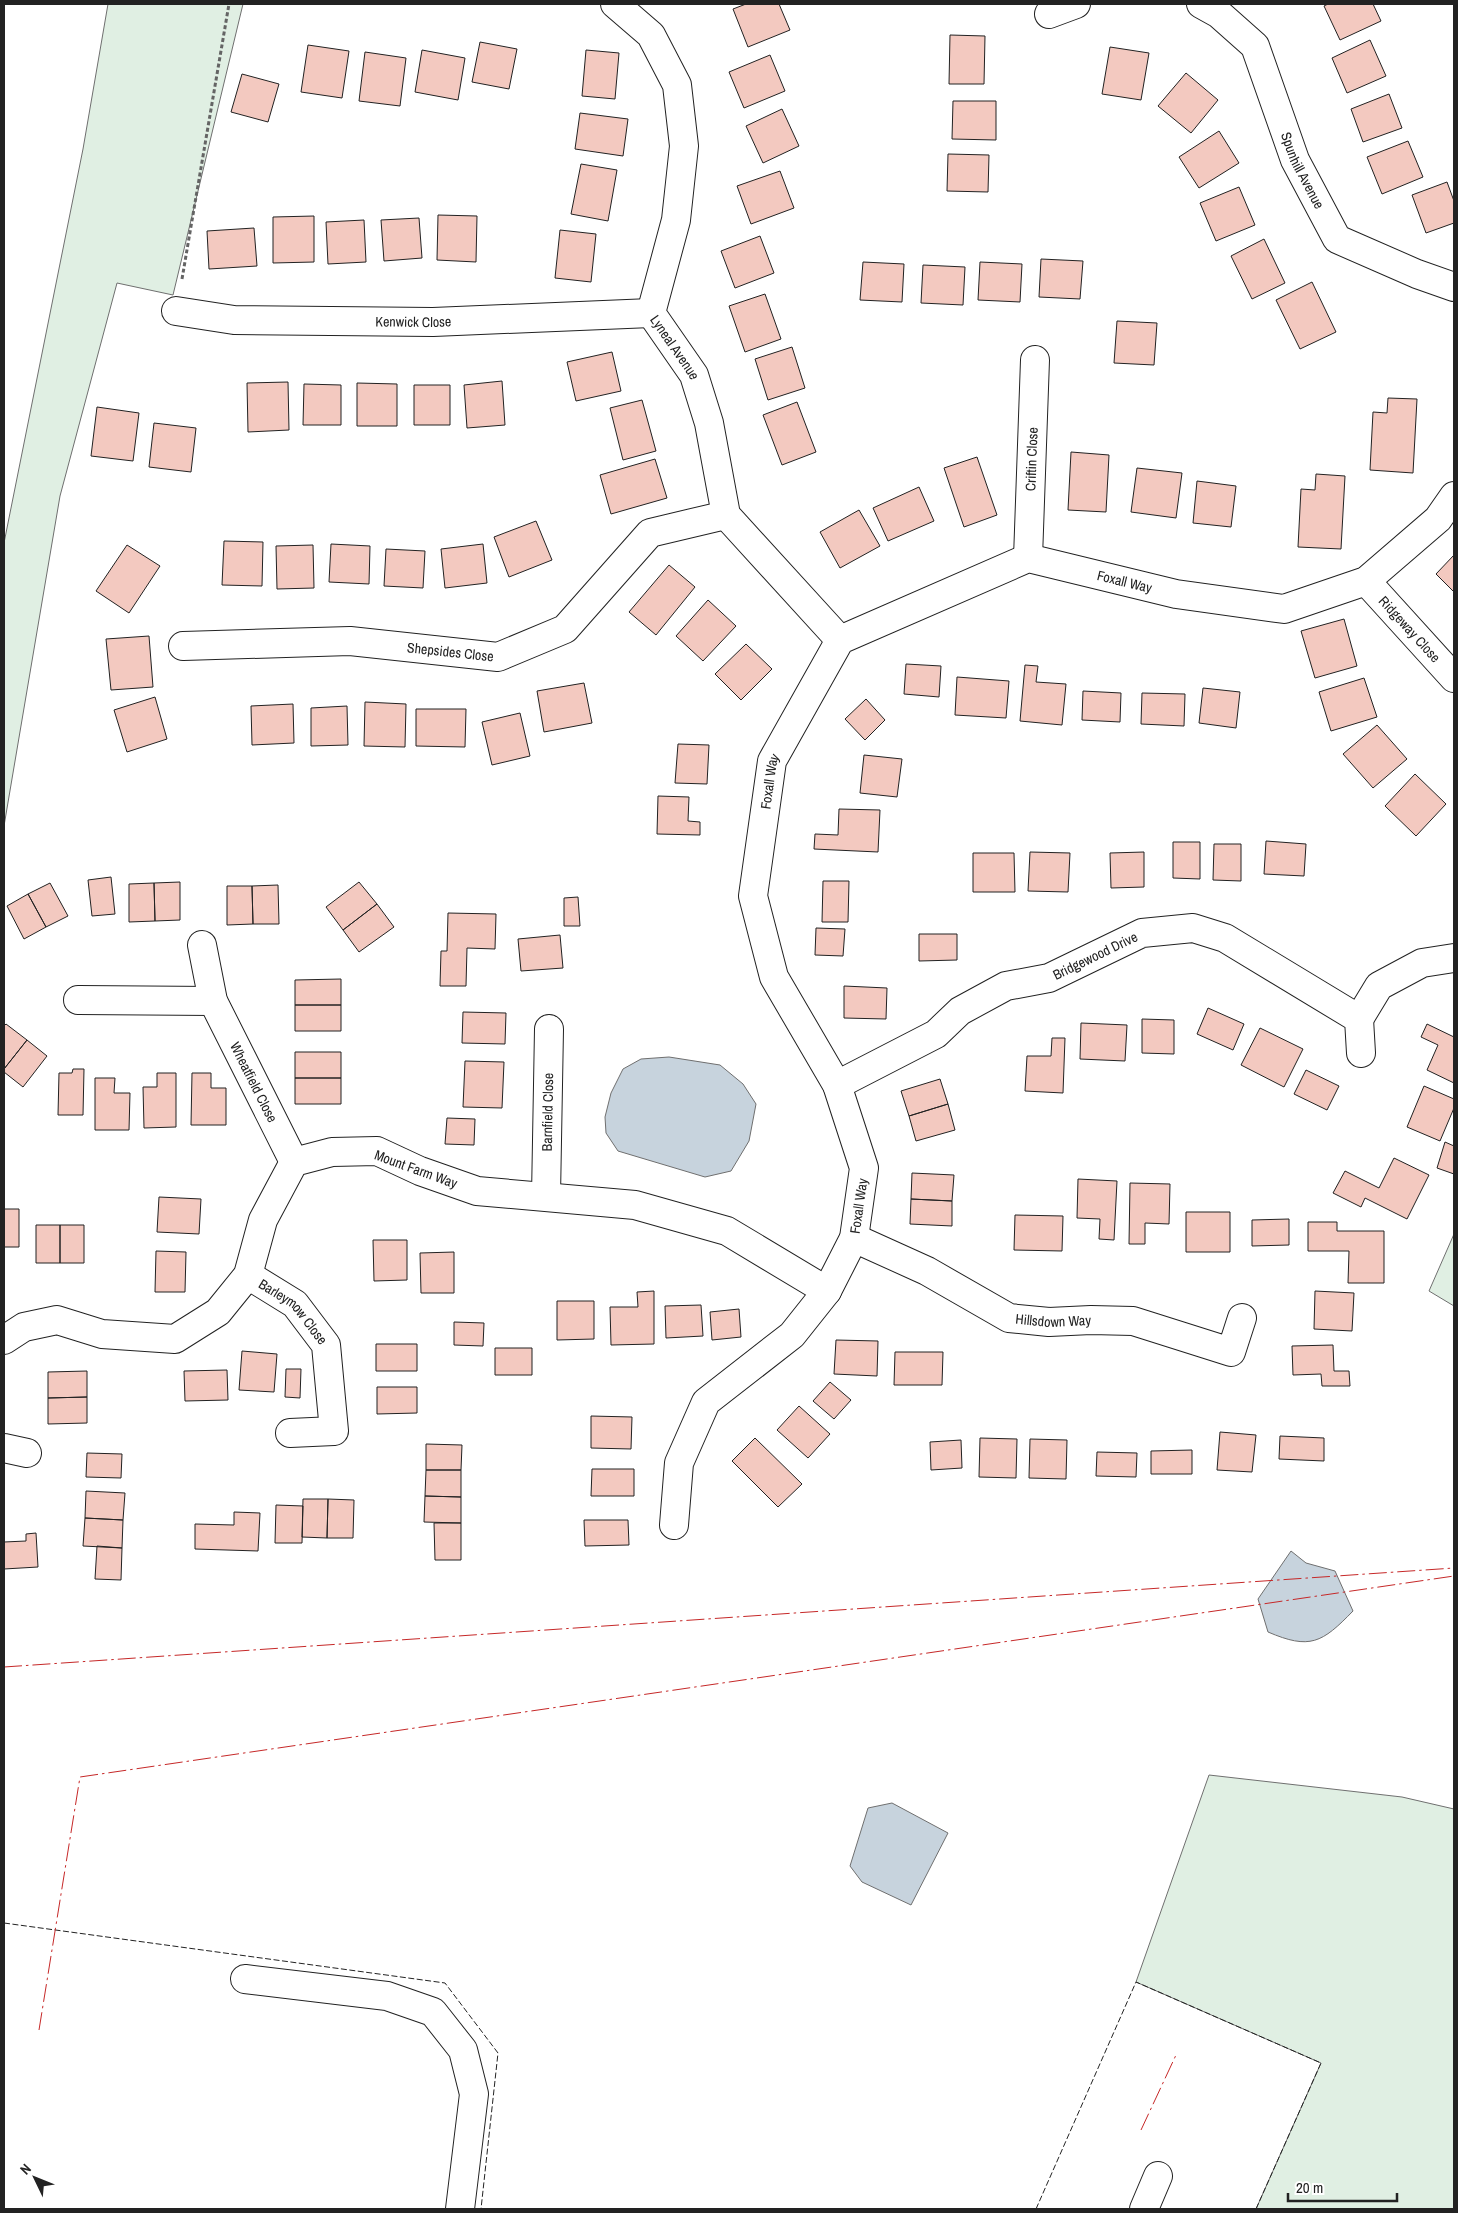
<svg xmlns="http://www.w3.org/2000/svg" width="1458" height="2213" font-family="'Archivo Narrow',sans-serif">
  <rect width="100%" height="100%" fill="#fff"/>
  <path fill="#e0efe3" stroke="#6f6f6f" d="M108,4H243L173,295L117,283L60,496L4,826V543L83,149Z
    M1454,1234V1306L1429,1291Z
    M1209,1775L1402,1797L1454,1809V2209H1256L1321,2063L1136,1982Z"/>
  <path fill="#c7d3dd" stroke="#6f6f6f" d="M669,1057L720,1065L743,1084L756,1104L749,1141L731,1171L705,1177L618,1151L606,1133L605,1117L611,1093L623,1069L641,1059Z
    M1291,1551L1306,1563L1335,1571L1353,1611C1322,1643 1310,1650 1268,1632L1258,1599Z
    M892,1803L948,1833L911,1905L862,1882L850,1866L868,1808Z"/>
  <path fill="#f3c9c0" stroke="#222" d="M746,4H779L790,30L748,47L733,9Z
    M1328,4H1373L1381,21L1340,40L1324,6Z
    M950,35L985,36L984,84H949Z
    M1370,40L1386,76L1347,93L1332,58Z
    M480,42L517,49L509,89L472,82Z
    M308,45L349,51L342,98L301,92Z
    M1110,47L1149,53L1141,100L1102,94Z
    M422,50L465,58L458,100L415,92Z
    M586,50L619,53L615,99L582,96Z
    M365,52L406,58L400,106L359,101Z
    M770,55L785,91L744,108L729,72Z
    M1186,73L1218,100L1191,133L1158,106Z
    M242,74L279,84L268,122L231,112Z
    M1389,94L1402,128L1363,142L1351,109Z
    M953,101H996V140L952,139Z
    M782,109L799,146L763,163L746,126Z
    M580,113L628,119L623,156L575,149Z
    M1219,131L1239,163L1199,188L1179,157Z
    M1408,141L1423,177L1382,194L1367,157Z
    M948,154L989,155L988,192L947,191Z
    M581,164L617,170L608,221L571,214Z
    M780,171L794,208L751,224L737,186Z
    M1447,182L1454,201V223L1426,233L1412,195Z
    M1239,187L1255,225L1216,241L1200,203Z
    M438,215L477,216L476,262L437,260Z
    M314,216V262L273,263V217Z
    M419,218L422,258L384,261L381,220Z
    M364,220L366,262L328,264L326,222Z
    M254,228L257,266L209,269L207,231Z
    M560,230L596,234L591,282L555,278Z
    M760,236L774,273L735,288L721,251Z
    M1264,239L1285,283L1252,299L1231,256Z
    M1041,259L1083,261L1080,299L1039,297Z
    M863,262L904,264L902,302L860,300Z
    M980,262L1022,264L1020,302L978,300Z
    M923,265L965,267L963,305L921,303Z
    M1312,282L1336,332L1300,349L1276,300Z
    M765,294L781,339L745,352L729,306Z
    M1117,321L1157,323L1154,365L1114,363Z
    M792,347L805,388L768,400L755,359Z
    M612,352L621,391L576,401L567,362Z
    M502,381L505,425L467,428L464,385Z
    M288,382L289,430L248,432L247,383Z
    M357,383L397,384V426H357Z
    M304,384L341,385V425H303Z
    M414,385H450V425H414Z
    M1388,398L1417,399L1413,473L1370,470L1373,412L1387,413Z
    M642,400L656,451L623,460L610,408Z
    M797,402L816,452L782,465L763,415Z
    M97,407L139,413L133,461L91,456Z
    M154,423L196,428L191,472L149,467Z
    M1071,452L1109,455L1106,512L1068,510Z
    M977,457L997,515L964,527L944,468Z
    M655,459L667,498L611,514L600,475Z
    M1137,468L1182,473L1176,518L1131,512Z
    M1316,474L1345,476L1341,549L1298,547L1301,489L1315,490Z
    M1197,481L1236,486L1231,527L1193,523Z
    M919,487L934,521L888,541L873,508Z
    M859,510L880,546L840,568L820,532Z
    M536,521L552,560L509,577L494,537Z
    M224,541L263,542L262,586L222,585Z
    M331,544L370,546L369,584L329,582Z
    M483,544L487,583L445,588L441,549Z
    M127,545L160,566L129,613L96,591Z
    M313,545L314,588L277,589L276,546Z
    M386,549L425,551L423,588L384,586Z
    M1454,555V592L1436,574Z
    M669,565L695,587L656,635L629,612Z
    M708,600L736,626L703,661L676,636Z
    M1344,619L1357,666L1315,678L1301,631Z
    M149,636L153,687L111,690L106,639Z
    M746,644L772,669L741,700L715,674Z
    M906,664L941,666L939,697L904,694Z
    M1025,665L1038,666L1036,682L1066,684L1062,725L1020,721Z
    M957,677L1009,681L1006,718L955,715Z
    M1364,678L1377,717L1331,731L1319,692Z
    M584,683L592,723L544,732L537,691Z
    M1203,688L1240,692L1236,728L1199,723Z
    M1083,691L1121,693L1120,722L1082,720Z
    M1142,693L1185,694L1184,726L1141,724Z
    M155,697L167,739L127,752L114,710Z
    M866,699L885,720L865,740L845,719Z
    M365,702L406,704L405,747L364,746Z
    M293,704L294,743L252,745L251,706Z
    M347,706L348,745L311,746V708Z
    M416,709H466L465,747L416,746Z
    M520,713L530,756L492,765L482,722Z
    M1377,725L1407,759L1373,788L1343,754Z
    M678,744L709,745L707,784L675,783Z
    M864,755L902,759L897,797L860,793Z
    M1415,774L1446,804L1416,836L1385,806Z
    M658,796L689,797L688,821L700,822V835L657,834Z
    M839,809L880,810L878,852L814,849L815,834L838,835Z
    M1266,841L1306,844L1304,876L1264,874Z
    M1173,842H1200V879L1173,878Z
    M1214,844H1241V881L1213,880Z
    M1030,852L1070,853L1068,892L1028,891Z
    M1144,852V887L1111,888L1110,853Z
    M973,853H1014L1015,892H973Z
    M111,877L115,914L92,916L88,880Z
    M823,881H849L848,922H822Z
    M180,882V920L155,921L154,883Z
    M359,882L377,904L343,930L326,907Z
    M50,883L68,916L46,927L28,894Z
    M154,883L155,921L129,922V884Z
    M278,885L279,924H253L252,886Z
    M227,886H252L253,924L227,925Z
    M28,894L46,927L24,939L7,906Z
    M578,897L580,926H564V898Z
    M377,904L394,927L359,952L343,930Z
    M448,913L496,914L495,949L467,948L466,986H440L441,951H447Z
    M816,928L845,929L843,956L815,955Z
    M919,934H957V960L919,961Z
    M560,935L563,968L521,971L518,939Z
    M341,979V1005H295V980Z
    M844,986L887,988L886,1019L844,1018Z
    M295,1005H341V1031H295Z
    M1208,1008L1244,1024L1233,1050L1197,1034Z
    M463,1012L506,1013L505,1044L462,1043Z
    M1142,1019L1174,1020V1054L1142,1053Z
    M1081,1023L1127,1025L1125,1061L1080,1059Z
    M6,1024L27,1040L4,1069V1026Z
    M1427,1024L1454,1037V1083L1427,1070L1438,1045L1421,1037Z
    M1260,1028L1303,1049L1284,1087L1241,1065Z
    M1052,1038H1065L1063,1093L1025,1091L1027,1056H1051Z
    M27,1040L47,1056L23,1087L4,1072V1069Z
    M295,1052H341V1078H295Z
    M465,1061L504,1062L502,1108L463,1107Z
    M73,1069H84L83,1115H58L59,1073H72Z
    M1306,1070L1339,1086L1327,1110L1294,1094Z
    M157,1073H176V1127L144,1128L143,1087H157Z
    M192,1073H211V1088H226V1125H191Z
    M95,1078H115L114,1093H130L129,1130H95Z
    M295,1078H341V1104H295Z
    M940,1079L948,1104L909,1116L901,1091Z
    M1424,1086L1454,1099V1108L1440,1141L1407,1127Z
    M948,1104L955,1130L916,1141L909,1116Z
    M447,1118L475,1119L474,1145L445,1144Z
    M1445,1142L1454,1146V1174L1437,1168Z
    M1394,1158L1429,1175L1407,1219L1365,1198L1361,1207L1333,1193L1345,1171L1379,1188Z
    M912,1173L954,1175L952,1201L911,1199Z
    M1078,1179L1117,1181L1114,1240L1099,1239L1100,1219L1077,1218Z
    M1130,1183L1170,1184L1169,1224L1145,1223V1244H1129Z
    M159,1197L201,1199L199,1234L157,1232Z
    M911,1199L952,1201V1226L910,1224Z
    M4,1209H19V1247H4Z
    M1186,1212H1230V1252H1186Z
    M1015,1215L1063,1216L1062,1251L1014,1250Z
    M1289,1219V1245L1252,1246V1220Z
    M1308,1222H1337V1231H1384V1283H1348L1349,1251H1308Z
    M36,1225H60V1263H36Z
    M60,1225H84V1263H60Z
    M373,1240H407V1280L374,1281Z
    M156,1251L186,1252L185,1292H155Z
    M454,1252V1293H421L420,1253Z
    M654,1291V1344L611,1345L610,1307H638L637,1292Z
    M1315,1291L1354,1293L1352,1331L1314,1329Z
    M557,1301H594V1339L557,1340Z
    M701,1305L703,1336L666,1338L665,1306Z
    M739,1309L741,1337L712,1340L710,1312Z
    M454,1322L484,1323L483,1346L454,1345Z
    M836,1340L878,1341L877,1376L834,1374Z
    M376,1344H417V1371H376Z
    M1333,1345L1334,1371H1349L1350,1386H1322L1321,1374L1293,1375L1292,1346Z
    M495,1348H532V1375H495Z
    M242,1351L277,1354L274,1392L239,1390Z
    M895,1352H943L942,1385H894Z
    M286,1369H301L300,1398L285,1397Z
    M227,1370L228,1400L185,1401L184,1371Z
    M87,1371V1397L48,1398V1372Z
    M830,1382L851,1400L834,1419L813,1401Z
    M377,1387H417V1413L377,1414Z
    M87,1397V1423L48,1424V1398Z
    M799,1406L830,1434L808,1458L777,1430Z
    M591,1416L632,1417L631,1449L591,1448Z
    M1220,1432L1256,1435L1252,1472L1217,1470Z
    M1280,1436L1324,1438V1461L1279,1459Z
    M755,1438L802,1484L778,1507L732,1461Z
    M980,1438L1017,1439L1016,1478L979,1477Z
    M1030,1439L1067,1440L1066,1479L1029,1478Z
    M961,1440L962,1468L931,1470L930,1442Z
    M426,1444L462,1445L461,1470H426Z
    M1192,1450V1474H1151V1451Z
    M1097,1452L1137,1453L1136,1477L1096,1476Z
    M87,1453L122,1454L121,1478L86,1477Z
    M592,1469H634V1496H591Z
    M426,1470H461V1497L425,1496Z
    M86,1491L125,1493L123,1520L85,1518Z
    M425,1496L461,1497V1523L424,1522Z
    M303,1499H328L327,1538L302,1537Z
    M328,1499L354,1500L353,1538H327Z
    M276,1505L303,1506L302,1543H275Z
    M234,1512L260,1513L258,1551L195,1549V1524L234,1525Z
    M85,1518L123,1520L122,1548L83,1546Z
    M584,1520H628L629,1545L585,1546Z
    M434,1523H461V1560H435Z
    M36,1533L38,1567L4,1569V1542L26,1541V1534Z
    M97,1546L122,1548L121,1580L95,1579Z"/>
  <g fill="none" stroke-linecap="round" stroke-linejoin="round">
    <g stroke="#222" stroke-width="30">
      <g id="minor">
        <path id="s1" d="M615,4L651,35L677,85L684,146L676,220L651,313L694,375L709,423L726,515L840,640"/>
        <path id="s2" d="M1201,4L1219,14L1255,46L1295,160L1337,239L1417,274L1454,287"/>
        <path d="M1049,14L1076,4"/>
        <path id="s3" d="M176,311L234,320L433,322L651,313"/>
        <path id="s4" d="M1028,558L1035,360"/>
        <path id="s5" d="M1366,581L1454,678"/>
        <path id="s6" d="M183,646L350,641L498,657L565,629L650,533L726,515"/>
        <path id="s7" d="M202,945L213,1001L294,1162"/>
        <path d="M78,1000L213,1001"/>
        <path d="M1359,1019L1379,986L1422,963L1454,958"/>
        <path id="s8" d="M837,1085L936,1034L960,1011L1006,986L1049,978L1142,933L1193,928L1225,938L1359,1019L1361,1053"/>
        <path id="s9" d="M546,1196L549,1029"/>
        <path id="s10" d="M854,1238L927,1271L1009,1318L1049,1322L1091,1320L1133,1321L1231,1352L1242,1318"/>
        <path id="s11" d="M248,1275L295,1304L326,1345L334,1431L290,1433"/>
        <path d="M4,1340L24,1327L57,1320L102,1334L175,1339L218,1312L248,1275L263,1220L294,1162L332,1152L377,1151L420,1171L477,1191L635,1205L727,1231L827,1291"/>
        <path d="M4,1448L27,1453"/>
        <path id="s12" d="M674,1525L679,1463L706,1402L792,1335L827,1291L854,1238L864,1168L837,1085L774,977L753,896L772,761L840,640L1028,558L1176,594L1284,609L1366,581L1438,519L1454,496"/>
        <path d="M245,1979L387,1996L433,2012L463,2050L474,2094L460,2209"/>
        <path d="M1144,2209L1158,2176"/>
      </g>
    </g>
    <path stroke="#646464" stroke-width="3" stroke-dasharray="4 2.5" stroke-linecap="butt" d="M182,279L229,4"/>
    <use href="#minor" stroke="#fff" stroke-width="28"/>
    <path stroke="#222" stroke-width="1" stroke-dasharray="6 2.5" stroke-linecap="butt" d="M4,1923L445,1983L498,2053L481,2209
      M1036,2209L1136,1982L1321,2063L1256,2209"/>
    <path stroke="#c62828" stroke-width="1" stroke-dasharray="18 4 2.5 4" stroke-linecap="butt" d="M4,1667L1454,1568
      M39,2030L80,1777L1454,1576
      M1141,2130L1176,2055"/>
  </g>
  <g text-anchor="middle" stroke-width="4" stroke-linejoin="round" paint-order="stroke">
    <g font-size="14" fill="#222" stroke="#fff">
      <text dy="5" stroke="none"><textPath href="#s2" startOffset="202">Spunhill Avenue</textPath></text>
      <text dy="5" stroke="none"><textPath href="#s3" startOffset="238">Kenwick Close</textPath></text>
      <text dy="5" stroke="none"><textPath href="#s1" startOffset="378">Lyneal Avenue</textPath></text>
      <text dy="5" stroke="none"><textPath href="#s4" startOffset="99">Criftin Close</textPath></text>
      <text dy="5" stroke="none"><textPath href="#s12" startOffset="1300">Foxall Way</textPath></text>
      <text dy="5" stroke="none"><textPath href="#s5" startOffset="65">Ridgeway Close</textPath></text>
      <text dy="5" stroke="none"><textPath href="#s6" startOffset="268">Shepsides Close</textPath></text>
      <text dy="5" stroke="none"><textPath href="#s12" startOffset="836">Foxall Way</textPath></text>
      <text dy="5" stroke="none"><textPath href="#s8" startOffset="292">Bridgewood Drive</textPath></text>
      <text dy="5" stroke="none"><textPath href="#s7" startOffset="148">Wheatfield Close</textPath></text>
      <text dy="5" stroke="none"><textPath href="#s9" startOffset="84">Barnfield Close</textPath></text>
      <text transform="translate(416 1169) rotate(20)" y="5">Mount Farm Way</text>
      <text dy="5" stroke="none"><textPath href="#s12" startOffset="386">Foxall Way</textPath></text>
      <text dy="5" stroke="none"><textPath href="#s11" startOffset="59">Barleymow Close</textPath></text>
      <text dy="5" stroke="none"><textPath href="#s10" startOffset="219">Hillsdown Way</textPath></text>
    </g>
  </g>
  <rect width="1458" height="2213" fill="none" stroke="#222222" stroke-width="10"/>
  <g transform="translate(35 2178) rotate(313)" stroke="#ffffff" stroke-width="4" paint-order="stroke">
  <path d="M0-4L9 19L0 12L-9 19Z" fill="#222222"/>
  <text y="-8" font-size="14" font-weight="bold" text-anchor="middle" fill="#222222">N</text>
  </g>
  <path d="M1288 2193v8h109v-8" fill="none" stroke="#222222" stroke-width="2.5"/>
  <text x="1296" y="2193" font-size="15" fill="#222222" stroke="#ffffff" stroke-width="4" paint-order="stroke">20 m</text>
</svg>
